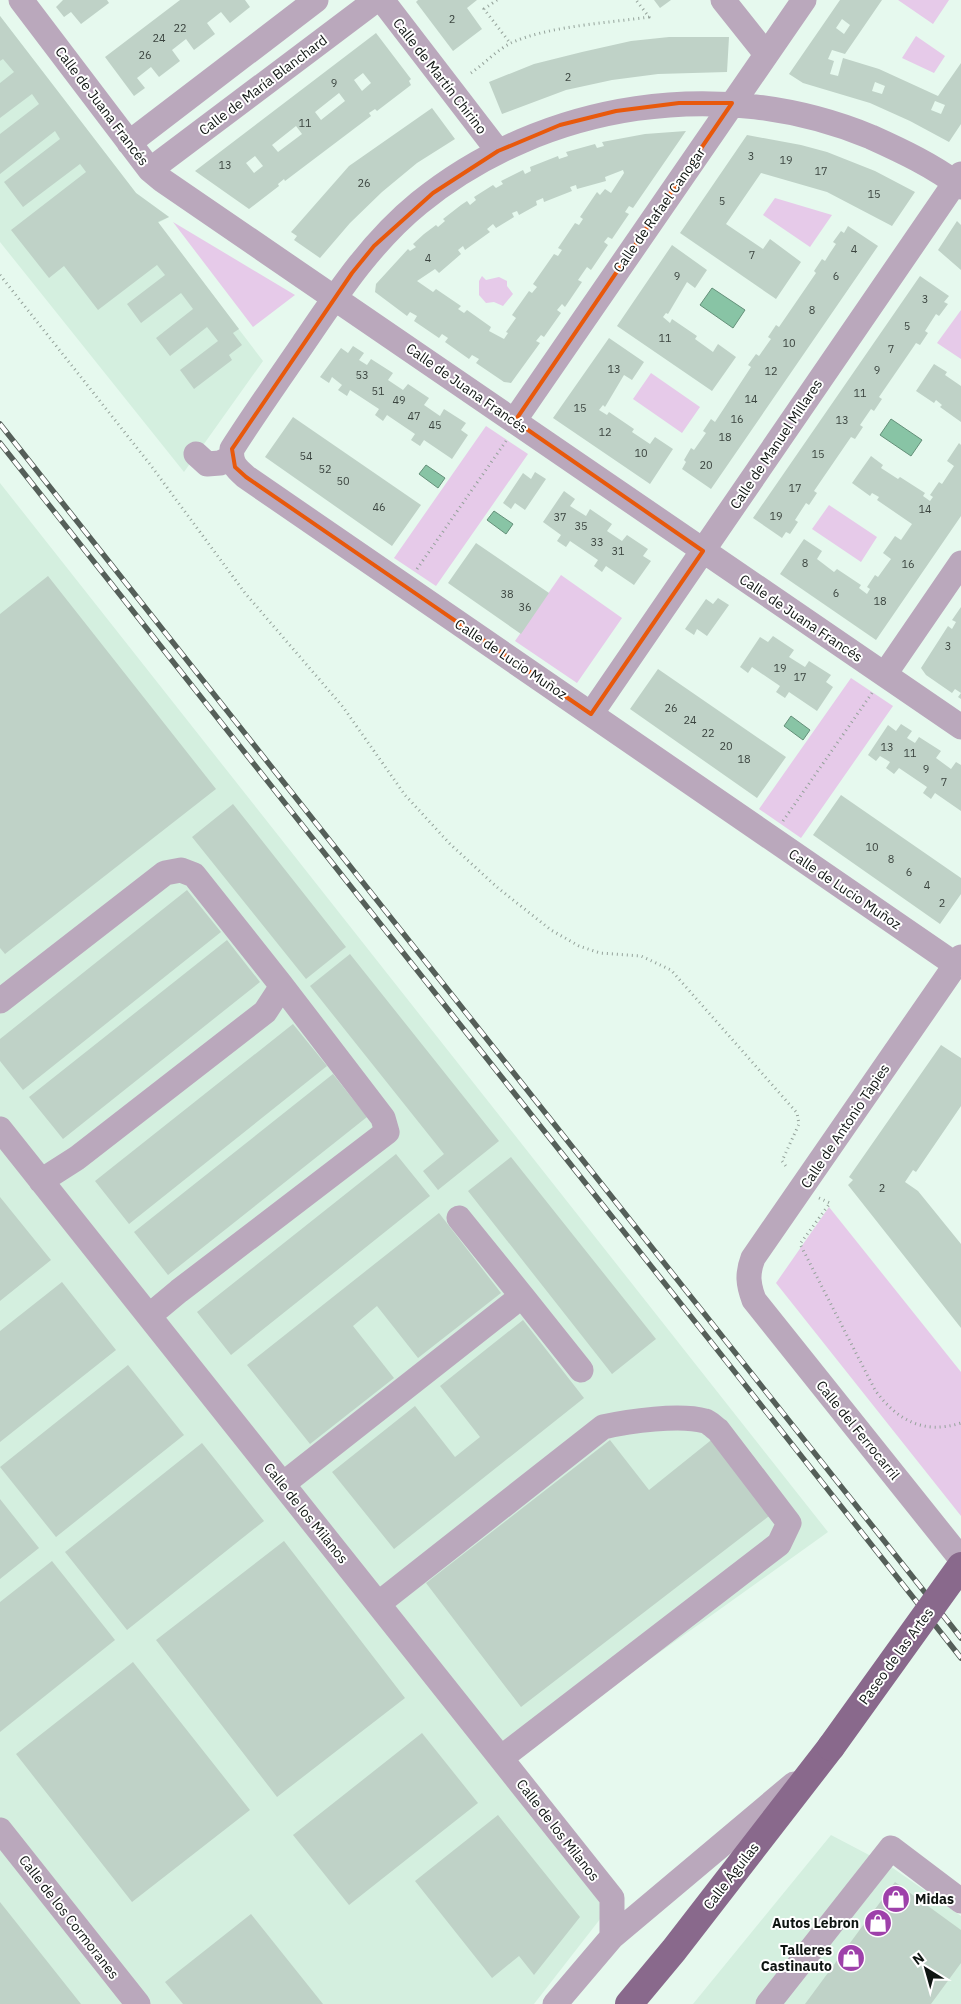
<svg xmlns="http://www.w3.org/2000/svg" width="961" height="2004" font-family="'IBM Plex Sans',sans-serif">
  <rect width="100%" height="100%" fill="#e6f9ee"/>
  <path fill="#d4efdf" d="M0,16L136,193L169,217L158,223L263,361L184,472L0,242Z
    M0,483L828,1532L502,1765L611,1905L534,2004H0Z
    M831,1835L890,1866L961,1916V2004H693Z"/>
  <path fill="#e6cae9" d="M898,0H949L933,24Z
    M916,36L945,56L934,73L902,58Z
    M775,198L832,215L810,247L763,215Z
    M173,222L295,295L253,327Z
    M482,276L486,280L499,277L507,281V286L513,294L503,306L494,302L486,303L479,295V281Z
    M961,310V359L937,343Z
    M651,373L700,407L682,433L633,399Z
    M486,426L528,454L436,586L394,558Z
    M829,505L877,537L861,562L812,529Z
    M561,575L622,618L577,683L515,641Z
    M851,678L893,706L801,838L759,809Z
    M829,1207L961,1372V1516L776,1283Z"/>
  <path fill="#88c4a5" stroke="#649079" d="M712,288L745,310L733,328L700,305Z
    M891,419L922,440L911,456L880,435Z
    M426,465L445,478L438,488L419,474Z
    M494,511L513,524L506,534L487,520Z
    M791,716L810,730L803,740L784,726Z"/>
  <path fill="#bfd2c7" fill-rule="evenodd" d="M63,0H107L109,3L81,24L71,12L64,17L56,7Z
    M180,0H245L250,7L230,23L221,12L207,23L215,34L194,50L186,39L172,50L180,61L159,77L151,67L137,78L145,88L134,96L105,57Z
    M418,0H477L467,8L482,29L453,51L416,2Z
    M654,0H671L660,8Z
    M840,0H882L845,54L832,50L828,59L834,61L830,74L838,76L843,58L879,69L938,96L961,63V124L949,142L910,121L870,103L803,83L789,74ZM842,19L850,25L844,34L836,28ZM875,82L885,86L882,94L872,91ZM935,101L945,105L941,114L931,110Z
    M0,16L136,193L169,217L158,222L239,329L233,333L242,345L229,355L232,360L194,389L180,370L218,341L207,327L170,356L156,338L193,309L181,293L141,323L127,304L165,275L157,265L98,310L64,266L49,278L11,230L86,172L80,164L23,207L4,182L60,139L55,131L0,174V134L39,104L32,94L0,118V83L14,72L3,59L0,61Z
    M376,33L411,79L409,81L411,85L377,111L375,109L369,113L371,116L285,181L284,179L278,184L279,186L249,209L195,171ZM363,73L371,83L362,91L354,80ZM339,93L345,101L321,120L315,112ZM296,126L302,134L278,152L272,145ZM255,156L263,166L254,173L246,163Z
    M669,37H729L727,72L658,74L612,80L566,90L502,114L489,82L534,64L582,52L631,41Z
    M432,108L455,139L417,163L382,192L350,223L320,258L294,240L297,236L291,232L349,166Z
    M686,131L633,208L629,206L625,212L629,214L612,239L608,237L604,242L608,245L591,270L587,267L578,280L582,282L565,307L562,304L557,310L561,313L544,337L541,335L536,341L540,343L511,383L504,382L476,363L479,359L472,355L469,359L445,342L448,338L442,334L439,338L414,321L417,316L410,312L407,316L375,292L376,284L408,249L410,251L416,247L413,244L424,234L436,225L438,227L445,221L443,219L461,205L467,201L470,205L476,200L474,197L493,185L496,188L503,184L501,181L523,170L525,174L531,171L530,167L558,156L559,159L568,156L566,152L595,144L597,148L604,146L602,142L645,134ZM623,170L624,173L611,193L605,189L600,195L597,192L580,217L583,219L579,225L575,223L558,248L562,250L558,256L554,254L533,284L537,287L532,293L529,291L512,315L516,318L506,332L508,333L504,339L489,331L491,327L467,310L464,313L458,309L461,306L436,289L433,292L417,281L435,269L439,273L461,254L458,250L463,246L465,250L490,232L487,229L493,224L496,228L514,217L512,213L517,211L519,215L537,205L536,201L543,198L544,202L572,191L570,187L576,185L577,189L606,181L605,177Z
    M747,135L801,145L827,152L875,171L915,192L892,226L827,192L761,173L726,224L763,249L770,239L801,262L776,299L680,233Z
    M957,221L961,225V270L938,250Z
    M848,226L878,246L711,489L682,469L686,462L684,460L691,448L694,450L706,433L703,431L711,419L715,422L751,367L748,365L756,354L759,356L766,346L771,339L768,337L776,325L779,327L816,273L814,271L822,259L825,261L830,253L836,244L833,242L841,231L844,233Z
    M672,245L707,270L695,288L687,282L668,314L666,313L663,317L670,323L672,319L697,336L695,339L713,352L718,344L736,357L712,391L617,326Z
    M920,276L949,296L944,302L948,304L939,316L936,314L925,331L928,333L920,345L916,343L912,349L879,397L882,399L874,411L871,409L860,425L863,427L855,439L851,437L814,491L817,493L809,505L806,503L795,520L798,522L790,534L786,532L782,538L753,518Z
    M609,338L644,362L632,380L624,375L605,407L603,405L599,410L607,415L609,412L634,429L632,432L650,444L655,437L673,449L650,484L553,418Z
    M353,346L364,353L359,360L367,365L371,359L393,373L388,380L403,390L408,384L429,398L424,405L440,416L444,409L466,423L461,430L468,435L452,459L424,440L420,446L411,440L415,434L387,415L383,421L375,415L379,409L350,390L347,396L338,390L342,385L332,377L329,383L320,377L341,348L348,353Z
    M934,364L947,372L945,375L961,386V422L940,407L942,405L936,400L934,403L916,391Z
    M293,417L421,505L392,546L265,457Z
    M959,443L961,445V516L876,640L780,574L804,539L822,551L817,559L834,572L837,569L861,585L859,588L867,594L870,589L867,587L875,575L878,577L891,559L883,553L895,536L901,540L912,524L877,500L879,497L872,493L870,496L852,483L871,456L883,465L881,468L898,479L900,477L925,493L923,496L930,501L933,497L930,495L939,482L942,484L954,466L947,461Z
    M535,472L546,479L525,510L515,503L511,509L503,503L523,473L531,479Z
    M564,491L575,499L570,506L586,516L590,509L612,524L607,531L622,541L627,535L648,549L643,556L651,561L634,585L606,566L602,572L594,566L598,560L570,541L566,547L557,541L561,535L543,522Z
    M476,543L549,593L521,634L448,583Z
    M48,576L216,789L5,954L0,948V614Z
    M718,598L729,605L707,636L697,629L694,635L685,629L706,599L713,604Z
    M961,607V699L958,697L961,693L955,689L952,693L926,675L921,668L948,626L952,629L956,622L952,620Z
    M773,636L794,650L789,657L805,667L809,661L831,675L826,682L833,687L817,711L789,692L785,698L776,692L780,686L752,667L748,673L740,667L760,637L768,642Z
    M658,669L786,757L757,798L630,709Z
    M901,724L912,731L907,738L915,743L919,737L941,751L936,758L951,769L956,762L961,765V811L935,793L931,799L923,793L927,787L899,768L894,774L886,768L890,762L880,756L876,761L868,755L888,725L896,731Z
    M841,795L961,878V894L940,924L813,835Z
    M233,804L346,947L306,979L192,837Z
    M187,890L221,932L23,1090L0,1061V1039Z
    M227,940L260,982L63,1139L29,1097Z
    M350,954L499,1141L438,1190L423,1171L444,1154L310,986Z
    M293,1024L327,1066L129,1224L95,1181Z
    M941,1045L961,1058V1106L916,1172L913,1170L905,1182L918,1191L961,1244V1328L848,1185L853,1180L849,1177Z
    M333,1074L367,1117L168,1275L134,1232Z
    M396,1154L430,1196L231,1355L197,1312Z
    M511,1157L656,1339L612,1374L468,1191Z
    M0,1197L51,1260L0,1301Z
    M439,1213L501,1293L418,1358L377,1306L353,1326L394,1378L310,1444L247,1365Z
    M62,1282L116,1350L0,1442V1331Z
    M523,1320L584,1398L394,1549L332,1472L415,1406L455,1457L480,1437L440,1386Z
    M128,1365L184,1435L56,1537L0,1467Z
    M715,1437L773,1513L521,1707L426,1583L610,1440L649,1490Z
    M202,1443L264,1521L127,1630L65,1552Z
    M0,1499L39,1548L0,1579Z
    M284,1541L405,1698L277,1797L156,1640Z
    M52,1561L115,1640L0,1732V1602Z
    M133,1662L250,1810L132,1902L16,1754Z
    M422,1733L478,1803L349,1905L293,1835Z
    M498,1815L580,1917L534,1975L519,1956L492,1978L415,1881Z
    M895,1882L961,1930V1963L931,2004H805Z
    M0,1902L81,2004H0Z
    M251,1914L323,2004H183L165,1982Z"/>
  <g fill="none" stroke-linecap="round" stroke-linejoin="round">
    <path stroke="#94a29a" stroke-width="3" stroke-dasharray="1 4" stroke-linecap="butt" d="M497,0L484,9L510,43
      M471,73C484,64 497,50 511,43C548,26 608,23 649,17L636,0
      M0,275L149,463L245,593L343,707L405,795L450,844L498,888L551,930L579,946L600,953L641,956L671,970L797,1113L799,1124L782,1161L788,1169
      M417,569L506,441
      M783,821L872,693
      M819,1198L830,1203L800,1244L875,1390C897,1420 923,1435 961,1423"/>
    <path stroke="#baa8bc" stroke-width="25" d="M21,0L150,170L162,180L961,727
      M382,0L498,151
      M723,0L766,54
      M129,143L316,0
      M150,170L376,0
      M514,421L804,0
      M196,454L207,464L220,463L231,458
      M885,674L961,563
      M591,714L961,174
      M961,957L753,1258C747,1274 748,1284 754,1300L961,1559
      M956,965L246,477C236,468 230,463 232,449C255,413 279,379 303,344C337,294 371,242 419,203C545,101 722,75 871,137C902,151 934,166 961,187
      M0,1001L165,873L181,870L194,875L282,986L265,1012L77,1158L41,1181
      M0,1129L612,1898V1937L555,2004
      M459,1218L522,1296
      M149,1316L179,1291L387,1132L383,1118L282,986
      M283,1484L522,1296L581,1370
      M378,1604L603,1427C629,1421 680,1414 705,1421C709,1422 714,1427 718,1430L789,1523L779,1544L501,1758
      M0,1830L138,2004
      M612,1937L794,1784
      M768,2004L891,1848L961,1901"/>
    <path stroke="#89698c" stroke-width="28" d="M629,2004L674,1950L831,1747"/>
    <g stroke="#555f59" stroke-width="5.5">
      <path id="rail" d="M0,424L961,1638
        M0,443L961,1658"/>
    </g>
    <use href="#rail" stroke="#fff" stroke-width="4" stroke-dasharray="11" stroke-linecap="butt"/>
    <path stroke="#89698c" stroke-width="28" d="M831,1747L961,1566"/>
  </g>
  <path fill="none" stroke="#e8590c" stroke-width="4" stroke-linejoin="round" d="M679,103H732L515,421L703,551L591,714L246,477L235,467L232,449L352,273L374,246L433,193L498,151L560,125L616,111Z"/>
  <defs>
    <g id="shop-disc" transform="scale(1.4375)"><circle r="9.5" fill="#9e41aa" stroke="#fff"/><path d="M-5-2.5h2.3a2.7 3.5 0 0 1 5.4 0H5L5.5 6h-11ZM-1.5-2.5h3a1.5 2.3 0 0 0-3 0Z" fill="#fff"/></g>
  </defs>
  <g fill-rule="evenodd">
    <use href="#shop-disc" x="896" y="1899"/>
    <use href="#shop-disc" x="878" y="1923"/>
    <use href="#shop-disc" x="851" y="1958"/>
  </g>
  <g text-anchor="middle" stroke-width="4" stroke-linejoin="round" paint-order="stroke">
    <g font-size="11" fill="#3b443f">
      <text x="452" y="23">2</text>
      <text x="180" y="32">22</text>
      <text x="159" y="42">24</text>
      <text x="145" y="59">26</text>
      <text x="568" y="81">2</text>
      <text x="334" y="87">9</text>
      <text x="305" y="127">11</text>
      <text x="751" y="160">3</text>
      <text x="786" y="164">19</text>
      <text x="225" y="169">13</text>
      <text x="821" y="175">17</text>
      <text x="364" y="187">26</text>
      <text x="874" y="198">15</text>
      <text x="722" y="205">5</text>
      <text x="854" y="253">4</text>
      <text x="752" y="259">7</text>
      <text x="428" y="262">4</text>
      <text x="677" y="280">9</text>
      <text x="836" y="280">6</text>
      <text x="925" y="303">3</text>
      <text x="812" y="314">8</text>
      <text x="907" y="330">5</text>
      <text x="665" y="342">11</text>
      <text x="789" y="347">10</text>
      <text x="891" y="353">7</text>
      <text x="614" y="373">13</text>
      <text x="877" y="374">9</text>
      <text x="771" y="375">12</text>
      <text x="362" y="379">53</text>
      <text x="378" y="395">51</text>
      <text x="860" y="397">11</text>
      <text x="751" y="403">14</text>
      <text x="399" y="404">49</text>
      <text x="580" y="412">15</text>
      <text x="414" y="420">47</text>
      <text x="737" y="423">16</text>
      <text x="842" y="424">13</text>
      <text x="435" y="429">45</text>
      <text x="605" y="436">12</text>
      <text x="725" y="441">18</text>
      <text x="641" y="457">10</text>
      <text x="818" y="458">15</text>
      <text x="306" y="460">54</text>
      <text x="706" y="469">20</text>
      <text x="325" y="473">52</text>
      <text x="343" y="485">50</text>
      <text x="795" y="492">17</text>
      <text x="379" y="511">46</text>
      <text x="925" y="513">14</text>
      <text x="776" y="520">19</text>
      <text x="560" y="521">37</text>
      <text x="581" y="530">35</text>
      <text x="597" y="546">33</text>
      <text x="618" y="555">31</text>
      <text x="805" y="567">8</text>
      <text x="908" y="568">16</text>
      <text x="836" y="597">6</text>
      <text x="507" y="598">38</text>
      <text x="880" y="605">18</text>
      <text x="525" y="611">36</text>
      <text x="948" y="650">3</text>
      <text x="780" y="672">19</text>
      <text x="800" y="681">17</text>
      <text x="671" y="712">26</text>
      <text x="690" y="724">24</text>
      <text x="708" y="737">22</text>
      <text x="726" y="750">20</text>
      <text x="887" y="751">13</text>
      <text x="910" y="757">11</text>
      <text x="744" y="763">18</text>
      <text x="926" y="773">9</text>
      <text x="944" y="786">7</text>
      <text x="872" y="851">10</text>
      <text x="891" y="863">8</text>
      <text x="909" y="876">6</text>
      <text x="927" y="889">4</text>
      <text x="942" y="907">2</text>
      <text x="882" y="1192">2</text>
    </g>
    <g font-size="14" fill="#0f1512" stroke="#fff">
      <text transform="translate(440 76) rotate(52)" y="5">Calle de Martín Chirino</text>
      <text transform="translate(263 85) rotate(-37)" y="5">Calle de María Blanchard</text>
      <text transform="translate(102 106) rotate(53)" y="5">Calle de Juana Francés</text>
      <text transform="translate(659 210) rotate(-55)" y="5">Calle de Rafael Canogar</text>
      <text transform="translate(467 388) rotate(35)" y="5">Calle de Juana Francés</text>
      <text transform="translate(776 444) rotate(-56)" y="5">Calle de Manuel Millares</text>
      <text transform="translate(801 618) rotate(34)" y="5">Calle de Juana Francés</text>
      <text transform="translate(511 659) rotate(34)" y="5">Calle de Lucio Muñoz</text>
      <text transform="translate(845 889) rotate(34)" y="5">Calle de Lucio Muñoz</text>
      <text transform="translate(845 1126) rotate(-56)" y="5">Calle de Antonio Tàpies</text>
      <text transform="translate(858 1430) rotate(51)" y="5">Calle del Ferrocarril</text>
      <text transform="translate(306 1513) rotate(51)" y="5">Calle de los Milanos</text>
      <text transform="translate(896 1656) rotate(-54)" y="5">Paseo de las Artes</text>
      <text transform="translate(558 1830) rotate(52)" y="5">Calle de los Milanos</text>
      <text transform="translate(731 1876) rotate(-52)" y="5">Calle Águilas</text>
      <text transform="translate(69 1917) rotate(52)" y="5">Calle de los Cormoranes</text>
    </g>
    <g font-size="14" font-weight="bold" fill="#0f1512" stroke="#fff" text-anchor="end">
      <text x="915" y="1904" text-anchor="start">Midas</text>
      <text x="859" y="1928">Autos Lebron</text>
      <text x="832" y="1955">Talleres<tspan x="832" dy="16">Castinauto</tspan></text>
    </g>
  </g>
  <g transform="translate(926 1969) rotate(323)" stroke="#ffffff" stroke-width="4" paint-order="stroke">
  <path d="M0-4L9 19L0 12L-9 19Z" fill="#0f1512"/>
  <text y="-8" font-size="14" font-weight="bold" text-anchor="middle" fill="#0f1512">N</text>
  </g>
</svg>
